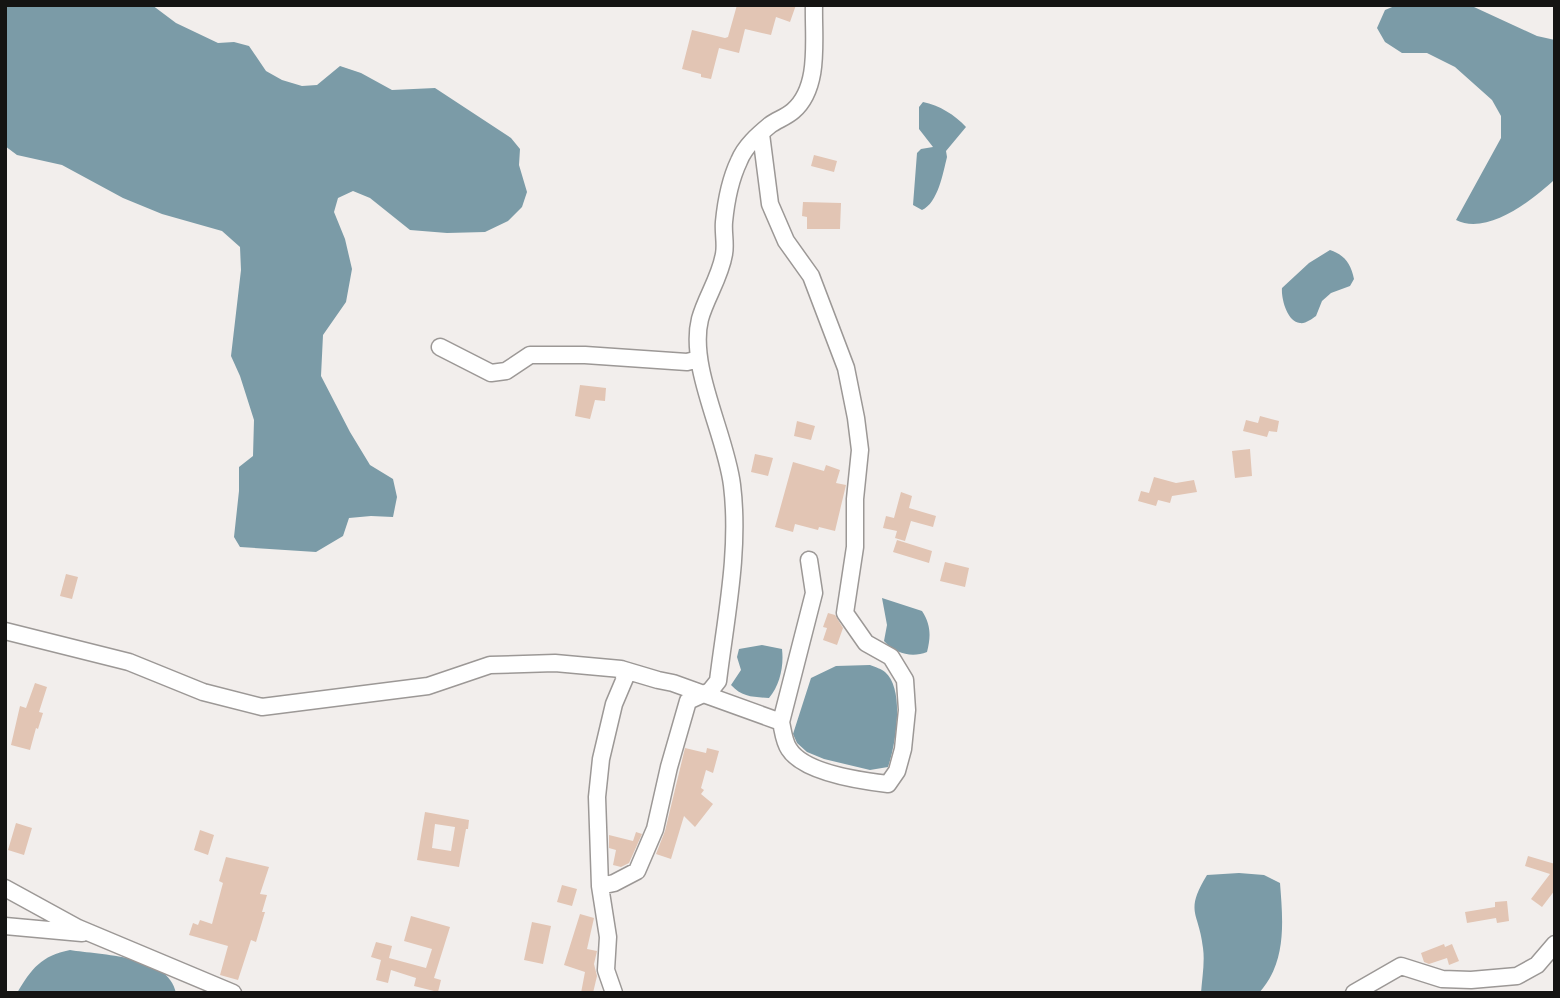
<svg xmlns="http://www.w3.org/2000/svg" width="1560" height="998" font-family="Inter,sans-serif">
  <rect width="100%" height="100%" fill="#f2eeec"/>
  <path fill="#7b9ba7" d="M5,5H152L176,23L218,43L234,42L249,46L266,71L282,80L302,86L317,85L340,66L361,73L392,90L435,88L511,138L520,149L519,165L527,192L522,207L508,221L485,232L447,233L410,230L370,198L353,191L338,198L334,212L345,239L352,269L346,302L323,335L321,376L350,432L370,465L393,479L397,497L393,517L371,516L349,518L343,536L316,552L240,547L234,537L239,491V467L253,456L254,420L240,376L231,356L241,270L240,247L222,231L162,214L123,198L62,165L17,155L5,146Z
    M1397,5L1474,7L1537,36L1555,40V179C1533,200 1487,236 1456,220L1501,138V116L1492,100L1455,67L1427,53H1402L1385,42L1377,28L1385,10Z
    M923,102C939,105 955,115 966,127L946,151L947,157C943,173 938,203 922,210L913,205L917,153L921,149L933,147L919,129V107Z
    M1330,250C1345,255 1351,264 1354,279L1350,286L1331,293L1322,301L1316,316C1312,319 1305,324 1300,323C1287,322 1281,298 1282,288L1309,263Z
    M882,598L922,611C931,625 931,636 927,652C912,658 896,654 884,641L887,625Z
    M762,645L782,649C784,666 780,685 769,698C753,697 742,697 731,685L741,670L737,657L739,649Z
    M870,665C875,667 882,669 885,672C905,689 896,744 888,767L870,770L824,759L807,752L797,743L793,734L811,678L836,666Z
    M1239,873L1264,875L1280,883C1283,922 1287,962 1259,993H1201C1202,979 1205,962 1203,948C1199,911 1184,913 1207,875Z
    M70,950C100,955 169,955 176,993H17C32,968 41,956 70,950Z"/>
  <path fill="#e2c5b4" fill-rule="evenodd" d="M737,5H796L790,22L776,17L771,35L745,29L739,53L719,48L711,79L701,77V74L682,69L692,30L725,38L728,37Z
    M814,155L837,161L834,172L811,166Z
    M803,202L841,203L840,229H807V217L802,216Z
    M580,385L606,388L605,401L595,400L590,419L575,416Z
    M1260,416L1279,421L1277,432L1269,431L1267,437L1243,431L1246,420L1258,423Z
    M797,421L815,426L811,440L794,436Z
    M1250,449L1252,476L1235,478L1232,451Z
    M755,454L773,458L768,476L751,472Z
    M793,462L824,471L826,465L840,470L836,483L846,485L835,531L819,527L818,530L795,524L793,532L775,527Z
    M1154,477L1176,483L1194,480L1197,492L1172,496L1170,503L1158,500L1156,506L1138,501L1141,491L1149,493Z
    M901,492L912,496L909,508L936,516L933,527L911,521L905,541L895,538L897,531L883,528L886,516L894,518Z
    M897,540L932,551L929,563L893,552Z
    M945,562L969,568L965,587L940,581Z
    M66,574L78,577L72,599L60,596Z
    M828,613L835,615L843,628L837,645L823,640L827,628L823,627Z
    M35,683L47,687L39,712L43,713L38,729L36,728L30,750L11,745L20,706L26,708Z
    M685,748L706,753L707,748L719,751L713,773L706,770L701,788L704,790L701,794L713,804L695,827L684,816L671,859L656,854L665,831Z
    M425,812L469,820L468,829H466L459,867L417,860ZM435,824L455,827L451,851L432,848Z
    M16,823L32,828L24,855L8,850Z
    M200,830L214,835L208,855L194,850Z
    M636,832L642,834L629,863L621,867L613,865L616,850L609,848V835L633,841Z
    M1528,856L1555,864V890L1542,907L1531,899L1550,874L1525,866Z
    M226,857L269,867L260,894L267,895L262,912H265L256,942L251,940L238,980L220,975L228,946L189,935L193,923L198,925L200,920L212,924L223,883L219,881Z
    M562,885L577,889L572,906L557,902Z
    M1507,901L1509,921L1497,923L1496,918L1467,923L1465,912L1495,907V902Z
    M580,914L594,918L587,949L597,951L594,964L597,976L593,993H581L585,972L564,965Z
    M411,916L450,927L434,978L441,980L438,992L414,986L416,978L391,970L388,983L376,980L381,960L371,957L376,942L392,946L389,958L426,968L432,949L404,941Z
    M532,922L551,926L543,964L524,960Z
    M1444,944L1445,947L1452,944L1459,961L1449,965L1447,958L1429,964L1424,962L1421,953Z"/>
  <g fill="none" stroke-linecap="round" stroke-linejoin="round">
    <g stroke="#9c9896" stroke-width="19">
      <path id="minor" d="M440,347L491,373L506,371L530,355H585L687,362L699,359
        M5,631L129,662L203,692L262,707L428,686L490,665L555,663L621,669L625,678L614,704L601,759L597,797L600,886L608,937L606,970L614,993
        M621,669L658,680L673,683L781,722C783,731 784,742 789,749C804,773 862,781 888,784L897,771L903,749L907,710L905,680L891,657L866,643L845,613L855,547V499L860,450L856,418L846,368L811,276L786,241L770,204L761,134
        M781,722L814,593L809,560
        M600,886L614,883L637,871L655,829L669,767L688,701L710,691L718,681C726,616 740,550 732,485C726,435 688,367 700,319C706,297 720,278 724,254C726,244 723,233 724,222C726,201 730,180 739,161C745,146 758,135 770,125C777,120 786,117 793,111C821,87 813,38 814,5
        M5,888L78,928L233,993
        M5,926L82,933
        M1354,993L1401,966L1442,979L1471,980L1517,976L1537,965L1555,944"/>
    </g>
    <use href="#minor" stroke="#fff" stroke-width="16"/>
  </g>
  <rect width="1560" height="998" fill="none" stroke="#151413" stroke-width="14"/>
</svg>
